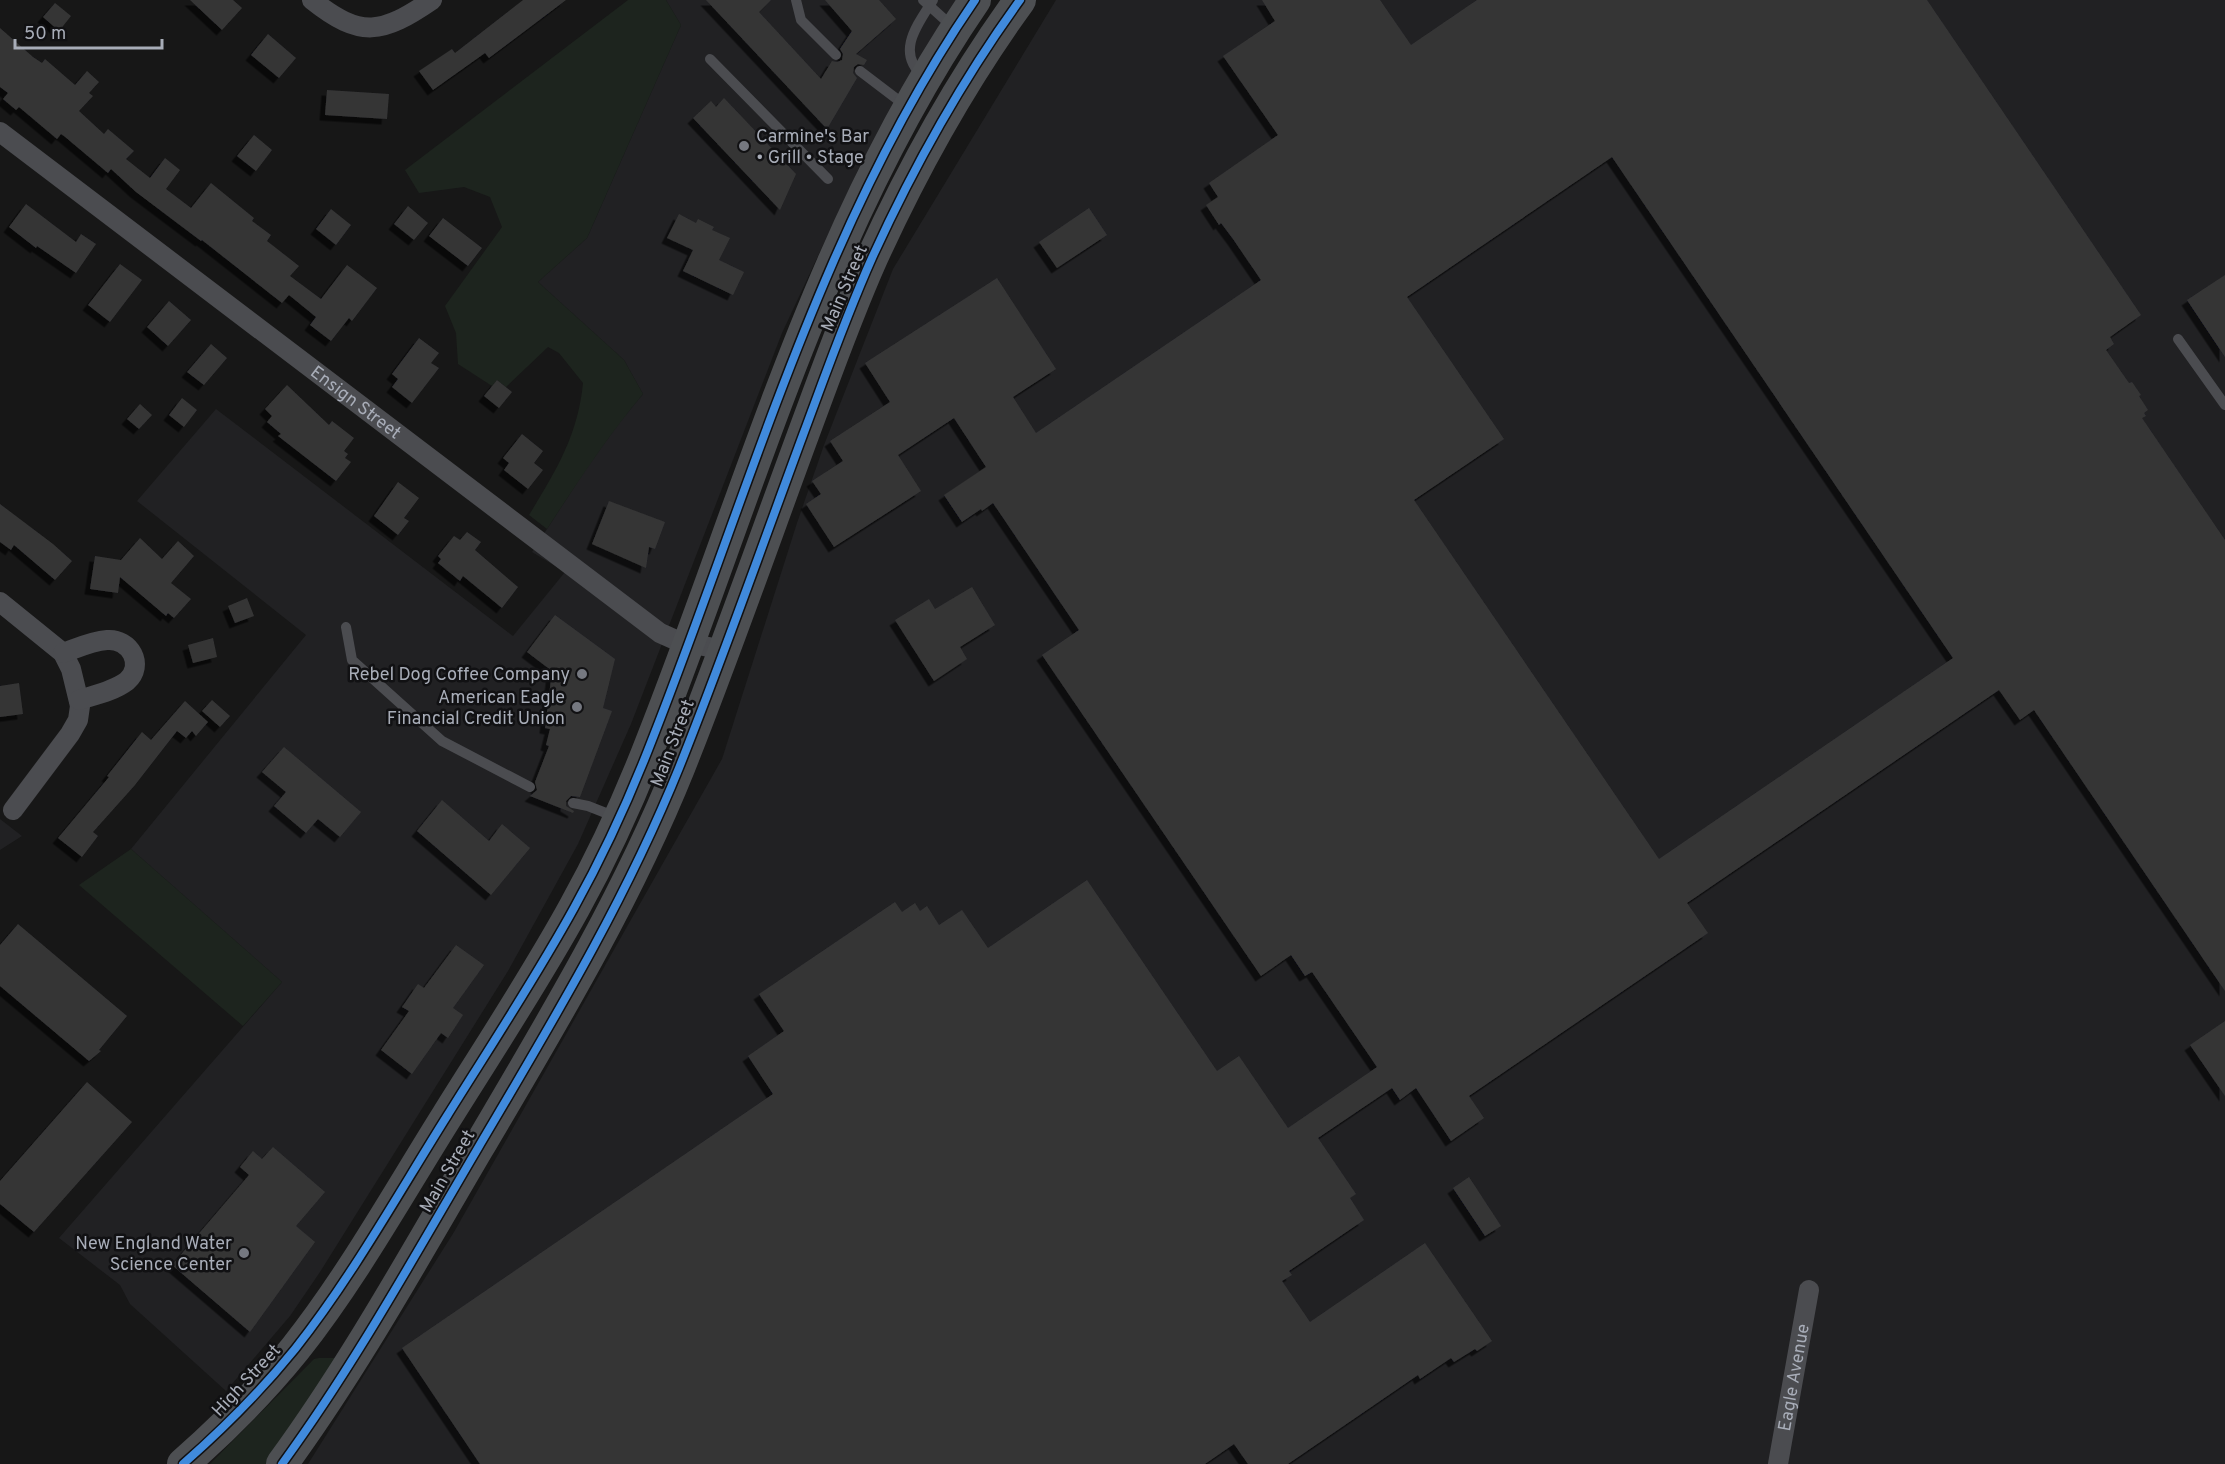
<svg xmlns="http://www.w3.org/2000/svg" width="2225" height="1464" font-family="Overpass,sans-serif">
  <defs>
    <filter id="shadow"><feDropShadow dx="-5.5" dy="5.5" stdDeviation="0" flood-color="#0009"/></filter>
  </defs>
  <rect width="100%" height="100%" fill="#171717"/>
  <path fill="#212123" d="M666,0H958L861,164L782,333L631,724L578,844L508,971L320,1272L290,1316L226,1391L130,1304L120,1285L59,1238L282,982L131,849L306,635L137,501L216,409L513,636L565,572L532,552L586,469L619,423L643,394L624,360L538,282L587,238L681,25Z
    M1056,0H2225V1464H308L454,1232L722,759L797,523L824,445L893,269Z
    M0,819L22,836L0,850Z"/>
  <path fill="#1d241e" d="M628,0H666L681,25L587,238L538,282L624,360L643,394C607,437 577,483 547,529L529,515C556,471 578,435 583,383L559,353L548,347L506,387L497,380L492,386L458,364L456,333L445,306L502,227L490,197L464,187L419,193L405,170Z
    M131,849L282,982L243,1026L79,885Z
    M319,1358H334L336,1360L267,1464H210L314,1359Z"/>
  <path fill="#353536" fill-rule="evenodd" filter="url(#shadow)" d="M190,0H233L242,8L222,30Z
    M523,0H566L489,58L485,53L433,90L419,71L452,49L455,53Z
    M706,0H771L759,12L821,79L832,61L837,62L842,60L843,54L840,49L852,31L825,0H879L896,19L856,54L867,60L864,65L858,64L854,67L853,73L857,78L827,129Z
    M1262,0H1380L1411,45L1477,0H1927L2141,315L2110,337L2114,344L2106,350L2129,383L2132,382L2141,395L2139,396L2148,410L2144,413L2146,416L2142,418L2225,540V991L2034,710L2020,720L1999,690L1687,903L1708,933L1469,1096L1484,1118L1451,1141L1416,1088L1400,1100L1392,1088L1318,1138L1356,1194L1350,1198L1364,1220L1289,1271L1292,1275L1282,1281L1310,1322L1425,1243L1492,1341L1477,1351L1475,1349L1454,1362L1451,1358L1420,1379L1418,1375L1288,1464H1248L1234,1444L1205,1464H480L402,1348L773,1094L748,1056L784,1031L759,994L895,902L902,912L915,903L920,911L927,906L939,925L962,910L988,948L1087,880L1217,1071L1239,1056L1288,1128L1377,1067L1312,972L1305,976L1291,955L1261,976L1042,655L1079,630L993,503L982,511L981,509L962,522L944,495L986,467L954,418L898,455L921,491L834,547L806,504L821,494L812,481L843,461L830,441L890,402L865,363L997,278L1056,369L1013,397L1036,433L1261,280L1233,239L1221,223L1219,225L1206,205L1218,197L1209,183L1278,135L1223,56L1275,21ZM1612,157L1953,658L1659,859L1414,500L1504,439L1407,297Z
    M55,3L71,16L59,31L43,17Z
    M0,28L33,57L42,63L45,59L75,85L87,71L99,82L89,93L93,96L79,111L104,134L108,129L134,151L126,159L150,178L165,158L180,170L166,189L191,208L211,183L254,218L252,221L271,235L267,241L299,266L290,276L321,299L347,265L377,288L352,321L349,318L331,341L310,325L316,317L289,295L282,303L202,240L201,241L136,192L111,169L108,173L64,136L61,134L57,139L19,107L16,110L3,99L8,93L0,87Z
    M268,34L296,58L279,78L251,55Z
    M327,90L389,94L387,119L325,115Z
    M724,98L796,174L780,210L693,118L711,101L716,107Z
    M254,135L272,150L256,171L237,156Z
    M26,204L76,242L81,234L96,244L76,273L37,246L36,248L9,227Z
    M408,206L428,223L414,240L394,224Z
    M1089,208L1107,235L1057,268L1039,242Z
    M331,209L351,225L336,245L316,229Z
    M679,214L696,223L698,219L714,227L712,230L730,238L719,260L744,272L733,295L683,271L693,250L667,238Z
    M443,218L482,248L468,266L429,236Z
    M120,264L142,280L110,322L88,305Z
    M2225,275V357L2187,300Z
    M169,301L191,320L168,346L147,327Z
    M419,338L439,353L431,363L439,368L412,403L392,387L398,379L392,374Z
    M211,344L227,358L204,385L187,372Z
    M497,380L512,392L499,408L484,396Z
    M287,385L329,425L332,421L354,438L344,451L348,454L345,458L351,462L336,481L278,436L281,434L267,422L272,416L265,409Z
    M182,398L197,410L184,427L169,415Z
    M140,404L152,415L139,429L127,419Z
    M522,434L543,451L534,463L543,470L528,489L504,470L509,463L503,458Z
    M398,482L419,498L404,518L409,521L398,535L374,516Z
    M609,501L665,522L655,549L649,547L646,568L592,544Z
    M0,504L53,544L72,561L55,580L14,545L11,550L0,542Z
    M467,532L481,542L475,550L518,587L502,608L463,576L460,581L438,563L441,559L438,556L454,536L460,540Z
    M140,538L162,559L178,541L194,556L171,583L191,599L174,618L168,613L166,616L120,577L118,593L90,589L95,556L121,560Z
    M972,587L995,625L960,647L967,659L934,681L895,620L929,599L935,609Z
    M247,598L254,616L235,623L228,606Z
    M555,615L615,659L603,708L612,711L580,797L571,796L566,801V806L574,811L573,813L530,796L537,790L535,782L549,746L546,745L550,729L545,728L552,671L527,652Z
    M213,638L217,657L193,663L188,645Z
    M19,683L23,714L0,717V686Z
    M212,700L230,716L220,727L202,711Z
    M185,701L208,722L196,736L192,731L186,738L177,731L135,785L93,832L98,836L82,857L58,838L109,777L107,776L142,732L151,740Z
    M284,747L361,812L340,837L318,819L306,833L274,806L286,792L262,772Z
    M442,800L489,841L502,824L530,848L491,895L417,831Z
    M18,924L127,1016L99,1050L101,1051L89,1061L0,986V945Z
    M456,945L484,965L453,1008L463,1015L448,1038L441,1033L412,1074L381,1050L409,1011L402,1007L418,984L424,988Z
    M2225,1021V1096L2190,1045Z
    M87,1082L132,1122L34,1232L0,1204V1181Z
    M273,1147L325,1192L296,1226L315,1242L250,1332L172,1265L249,1175L240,1167L253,1151L262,1159Z
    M1469,1177L1501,1226L1485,1236L1453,1188Z"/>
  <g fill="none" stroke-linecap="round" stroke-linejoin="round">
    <path stroke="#4b4c50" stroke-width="10" d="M796,0L801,20L836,55
      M923,0L954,28
      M710,59L828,179
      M860,71L906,106
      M923,76C895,52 918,24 933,0
      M2178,339L2225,405
      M346,627L352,660L442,741L530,787
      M573,803L588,806L616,817"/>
    <g stroke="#4b4c50" stroke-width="20">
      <path d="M312,0C361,39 382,34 432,0"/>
      <path id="s1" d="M0,132L660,633L678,641L724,650"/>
      <path d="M0,602L63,653L71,669L80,706L78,720L70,734L13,810"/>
      <path d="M63,653C77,648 92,641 107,640C130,638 145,665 127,681C114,691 95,695 79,700"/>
      <path id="s2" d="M1778,1464L1809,1290"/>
    </g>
    <path stroke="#4d4f52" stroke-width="32" d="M183,1464C223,1429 261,1391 295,1349C352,1277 398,1194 447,1116C490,1047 535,979 574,908C604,854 630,797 652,740C751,489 821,224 975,0
      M282,1464C355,1364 415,1255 478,1148C551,1024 625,902 679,768C723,658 762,546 803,435C825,376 846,316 872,258C913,168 962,80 1020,0"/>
    <g stroke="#111113" stroke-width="11">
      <path id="cycleway" d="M183,1464C223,1429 261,1391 295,1349C352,1277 398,1194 447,1116C490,1047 535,979 574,908C604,854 630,797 652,740C751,489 821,224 975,0
        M282,1464C355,1364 415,1255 478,1148C551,1024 625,902 679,768C723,658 762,546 803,435C825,376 846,316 872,258C913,168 962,80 1020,0"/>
    </g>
    <use href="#cycleway" stroke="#408adc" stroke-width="8"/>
  </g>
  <g fill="#757880" stroke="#111113" stroke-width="2">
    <circle cx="744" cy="146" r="6"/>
    <circle cx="582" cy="674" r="6"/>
    <circle cx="577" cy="707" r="6"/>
    <circle cx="244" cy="1253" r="6"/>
  </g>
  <g text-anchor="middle" stroke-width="5" stroke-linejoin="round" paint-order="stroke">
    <g font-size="18" fill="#a8adb8" stroke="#111113" text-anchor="end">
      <text x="756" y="142" text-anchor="start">Carmine's Bar<tspan x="756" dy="21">• Grill • Stage</tspan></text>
      <text x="570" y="680">Rebel Dog Coffee Company</text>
      <text x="565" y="703">American Eagle<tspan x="565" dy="21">Financial Credit Union</tspan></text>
      <text x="232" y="1249">New England Water<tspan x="232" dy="21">Science Center</tspan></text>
    </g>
    <g font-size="18" fill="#a8adb8" stroke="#111113">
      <text transform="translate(844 288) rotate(-67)" y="6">Main Street</text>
      <text dy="6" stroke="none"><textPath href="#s1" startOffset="447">Ensign Street</textPath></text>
      <text transform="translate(672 743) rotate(-69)" y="6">Main Street</text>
      <text transform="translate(447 1171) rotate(-60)" y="6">Main Street</text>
      <text dy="6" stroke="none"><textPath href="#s2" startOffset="88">Eagle Avenue</textPath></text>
      <text transform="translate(246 1380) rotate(-47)" y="6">High Street</text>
    </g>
  </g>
  <path d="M15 39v9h147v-9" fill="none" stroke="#a8adb8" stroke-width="3"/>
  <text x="24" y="39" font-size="18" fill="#a8adb8" stroke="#111113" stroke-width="4.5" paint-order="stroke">50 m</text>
</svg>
